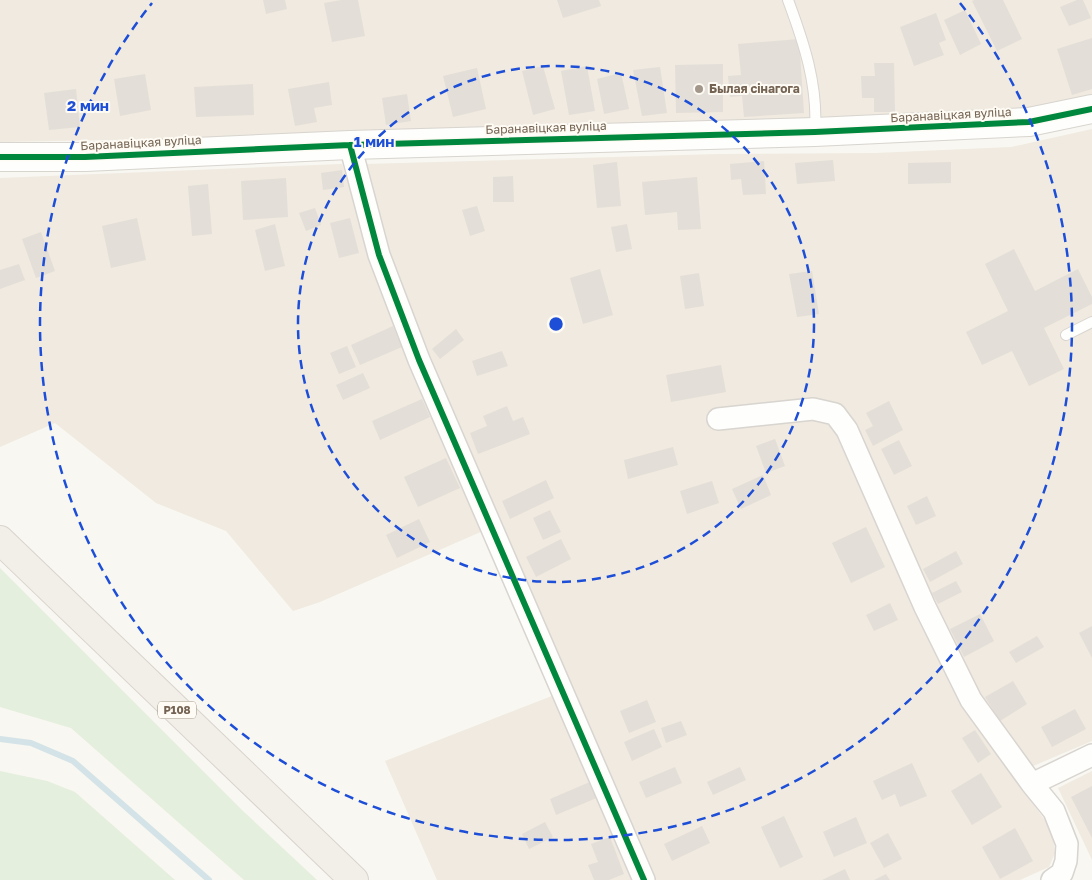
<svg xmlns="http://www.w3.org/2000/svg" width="1092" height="880" font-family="'Golos Text',sans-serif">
  <rect width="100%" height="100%" fill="#f8f7f1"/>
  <path fill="#f0eae0" d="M0,0H1092V94L1034,108L914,118L317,136L0,142Z
    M1092,129V741L1012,775L1052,830L1055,853L1049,867L1020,880H653L414,327L387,246L365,164L719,154L876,153L1011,147Z
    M342,164L379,280L483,531L320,602L293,611L226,531L156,503L55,423L0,447V178Z
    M557,694L637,880H437L385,761Z
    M1092,771V860L1058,788Z"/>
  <path fill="#e4efdd" d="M0,568L243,811L317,880H244L71,728L0,707Z
    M0,771L47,781L75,792L175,880H0Z"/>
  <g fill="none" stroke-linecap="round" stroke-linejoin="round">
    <path stroke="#d4e3e7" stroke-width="6" d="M0,739L31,743L73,761L209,880"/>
  </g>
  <path fill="#e3ded7" d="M263,0H285L287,9L266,14Z
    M341,0H358L365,36L332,42L324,3Z
    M557,0H599L601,6L563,18Z
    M974,0H1003L1022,39L997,51L972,1Z
    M1077,0H1083L1091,18L1069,26L1060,7Z
    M965,10L981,44L960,55L944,20Z
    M936,13L946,40L939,43L944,55L914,66L900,27Z
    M1092,38V89L1072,95L1057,49Z
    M799,39L804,113L744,117L742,96L730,97L728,76L741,75L738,44Z
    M874,63H894L895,112H874V98H862L861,76H875Z
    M723,64V112L676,113L675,65Z
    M543,66L555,109L533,115L522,71Z
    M587,66L595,111L569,115L561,71Z
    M660,67L667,113L642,116L633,70Z
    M477,68L486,109L453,117L443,76Z
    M621,73L629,109L604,114L597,79Z
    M145,74L151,110L120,116L114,79Z
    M329,82L332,105L314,108L317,122L295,126L288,89Z
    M253,84L254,115L196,117L194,87Z
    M76,89L80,127L49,130L44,93Z
    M407,94L411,121L386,125L382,98Z
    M833,160L835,181L797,184L795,163Z
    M764,161L766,194L743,195L741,179L731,180L730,164Z
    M617,162L621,206L597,208L593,165Z
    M951,162V183L908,184V163Z
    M342,170L344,187L323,190L321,173Z
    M513,176L514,202H493V177Z
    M697,177L701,229L678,230L677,212L645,215L642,182Z
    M286,178L288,217L243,220L241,181Z
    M208,184L212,234L192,236L188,186Z
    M477,206L485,231L470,236L462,210Z
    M315,208L321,225L306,231L299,213Z
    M137,218L146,260L111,268L102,226Z
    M350,218L359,253L339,258L330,223Z
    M275,224L285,266L265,271L255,230Z
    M627,224L632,249L616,252L611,227Z
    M41,232L55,271L36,278L22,239Z
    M1014,249L1035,291L1078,269L1092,297V304L1044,328L1064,369L1029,386L1012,351L982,365L966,332L1008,311L985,264Z
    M19,264L25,280L0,289V270Z
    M600,269L613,315L583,324L570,278Z
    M812,271L819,314L797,317L789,274Z
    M699,273L704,306L685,309L680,276Z
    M393,326L402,347L360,365L351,345Z
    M456,329L464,340L440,359L432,349Z
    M347,346L356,367L339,374L330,353Z
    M502,351L508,366L477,376L472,361Z
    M721,365L726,392L671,402L666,375Z
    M363,373L370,388L343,400L336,385Z
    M422,399L430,417L380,440L372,421Z
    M889,401L903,430L873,446L865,430L873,426L866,413Z
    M507,406L513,421L523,417L530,434L478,454L470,433L487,426L483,416Z
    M775,439L785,466L766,473L756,446Z
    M899,440L912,466L894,475L881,449Z
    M673,447L678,465L628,479L624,460Z
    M446,458L460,488L418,507L404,477Z
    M763,475L771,495L741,509L732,489Z
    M546,480L554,498L510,519L502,501Z
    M712,481L719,503L687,514L680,491Z
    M927,496L936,516L916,525L907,506Z
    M550,510L561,532L543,540L533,518Z
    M419,519L430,542L397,558L386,535Z
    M866,527L885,567L851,583L832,543Z
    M561,539L571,559L536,577L526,557Z
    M956,551L963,564L930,582L923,569Z
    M956,581L962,592L938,604L932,593Z
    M890,603L898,620L874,631L866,615Z
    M980,614L994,641L964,657L950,629Z
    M1092,626V658L1079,633Z
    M1037,636L1044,647L1016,663L1009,652Z
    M1013,681L1027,704L1000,721L985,697Z
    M647,700L656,722L629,733L620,711Z
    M1075,709L1086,729L1052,747L1041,727Z
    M681,721L687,735L666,743L661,728Z
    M654,729L662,747L632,761L624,742Z
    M975,730L991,754L978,763L962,738Z
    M912,763L927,796L900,807L895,794L882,800L873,781Z
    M675,767L682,783L646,798L639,782Z
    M740,767L746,780L713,795L707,782Z
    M981,773L1002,807L972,825L951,791Z
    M592,781L599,797L556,815L550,799Z
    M1092,786V838L1071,797Z
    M784,816L803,857L780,868L761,827Z
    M856,817L867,843L834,857L823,832Z
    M545,822L553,837L529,849L522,834Z
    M702,826L710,843L672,861L664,844Z
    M1015,828L1033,861L1000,879L982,847Z
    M888,833L902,859L884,868L870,843Z
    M610,837L624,874L609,880H594L588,865L598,862L591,844Z
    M845,869L850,880H822Z
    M886,874L890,880H874Z"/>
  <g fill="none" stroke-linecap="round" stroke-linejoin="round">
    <g stroke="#d8d4cf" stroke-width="12">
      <path id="lane" d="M788,0C804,43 818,85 815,131
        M1066,335L1092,322"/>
    </g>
    <g stroke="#d8d4cf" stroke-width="24">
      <path id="street" d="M350,145L379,255L419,360L644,880
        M718,419L813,409L835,414L847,430L925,607L971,700L1032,784
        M1052,880L1062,873L1066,861L1067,844L1054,811L1032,784L1092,755"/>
    </g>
    <g stroke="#d8d4ce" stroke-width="30">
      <path id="secondary" d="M0,157H85L350,145L815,132L1029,122L1092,109"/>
    </g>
    <g stroke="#d9d3ce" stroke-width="30">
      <path id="primary" d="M0,540L354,880"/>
    </g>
    <use href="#lane" stroke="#fefefd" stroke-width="10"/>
    <use href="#street" stroke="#fefefd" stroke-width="21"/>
    <use href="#secondary" stroke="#fefefd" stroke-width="28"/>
    <use href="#primary" stroke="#f2efe8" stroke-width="28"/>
    <g stroke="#fefbf4" stroke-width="9">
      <path id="cycleway" d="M350,145L379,255L419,360L644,880
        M0,157H85L350,145L815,132L1029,122L1092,109"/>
    </g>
    <use href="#cycleway" stroke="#00873e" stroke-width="6"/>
  </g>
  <g fill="none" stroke="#1d4ed8" stroke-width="2.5" stroke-dasharray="9 6">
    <circle cx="556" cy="324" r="258"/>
    <path d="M960 3A516 516 0 1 1 152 3"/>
  </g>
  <circle fill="#a2978a" stroke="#fefbf4" stroke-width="2" cx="699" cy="89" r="5"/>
  <g text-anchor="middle" stroke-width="4" stroke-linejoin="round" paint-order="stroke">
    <rect fill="#fefbf4" stroke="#9d9183" stroke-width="1" x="158" y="701.5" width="38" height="17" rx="4"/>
    <g font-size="11" font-weight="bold" fill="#746352">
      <text x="177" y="714">Р108</text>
    </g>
    <g font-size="12" font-weight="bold" fill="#746352" stroke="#fefbf4" text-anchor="start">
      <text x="709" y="93">Былая сінагога</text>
    </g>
    <g font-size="12" fill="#746352" stroke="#fefbf4">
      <text transform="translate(951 115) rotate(-3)" y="4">Баранавіцкая вуліца</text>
      <text transform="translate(546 128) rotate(-2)" y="4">Баранавіцкая вуліца</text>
      <text transform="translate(141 143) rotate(-3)" y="4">Баранавіцкая вуліца</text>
    </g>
  </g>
  <circle cx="556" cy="324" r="8" fill="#1d4ed8" stroke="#fefbf4" stroke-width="2.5"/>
  <g font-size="15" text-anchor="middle" font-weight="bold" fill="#1d4ed8" stroke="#fefbf4" stroke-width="4" stroke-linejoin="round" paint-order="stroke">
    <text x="88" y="111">2 мин</text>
    <text x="374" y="147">1 мин</text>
  </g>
</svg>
